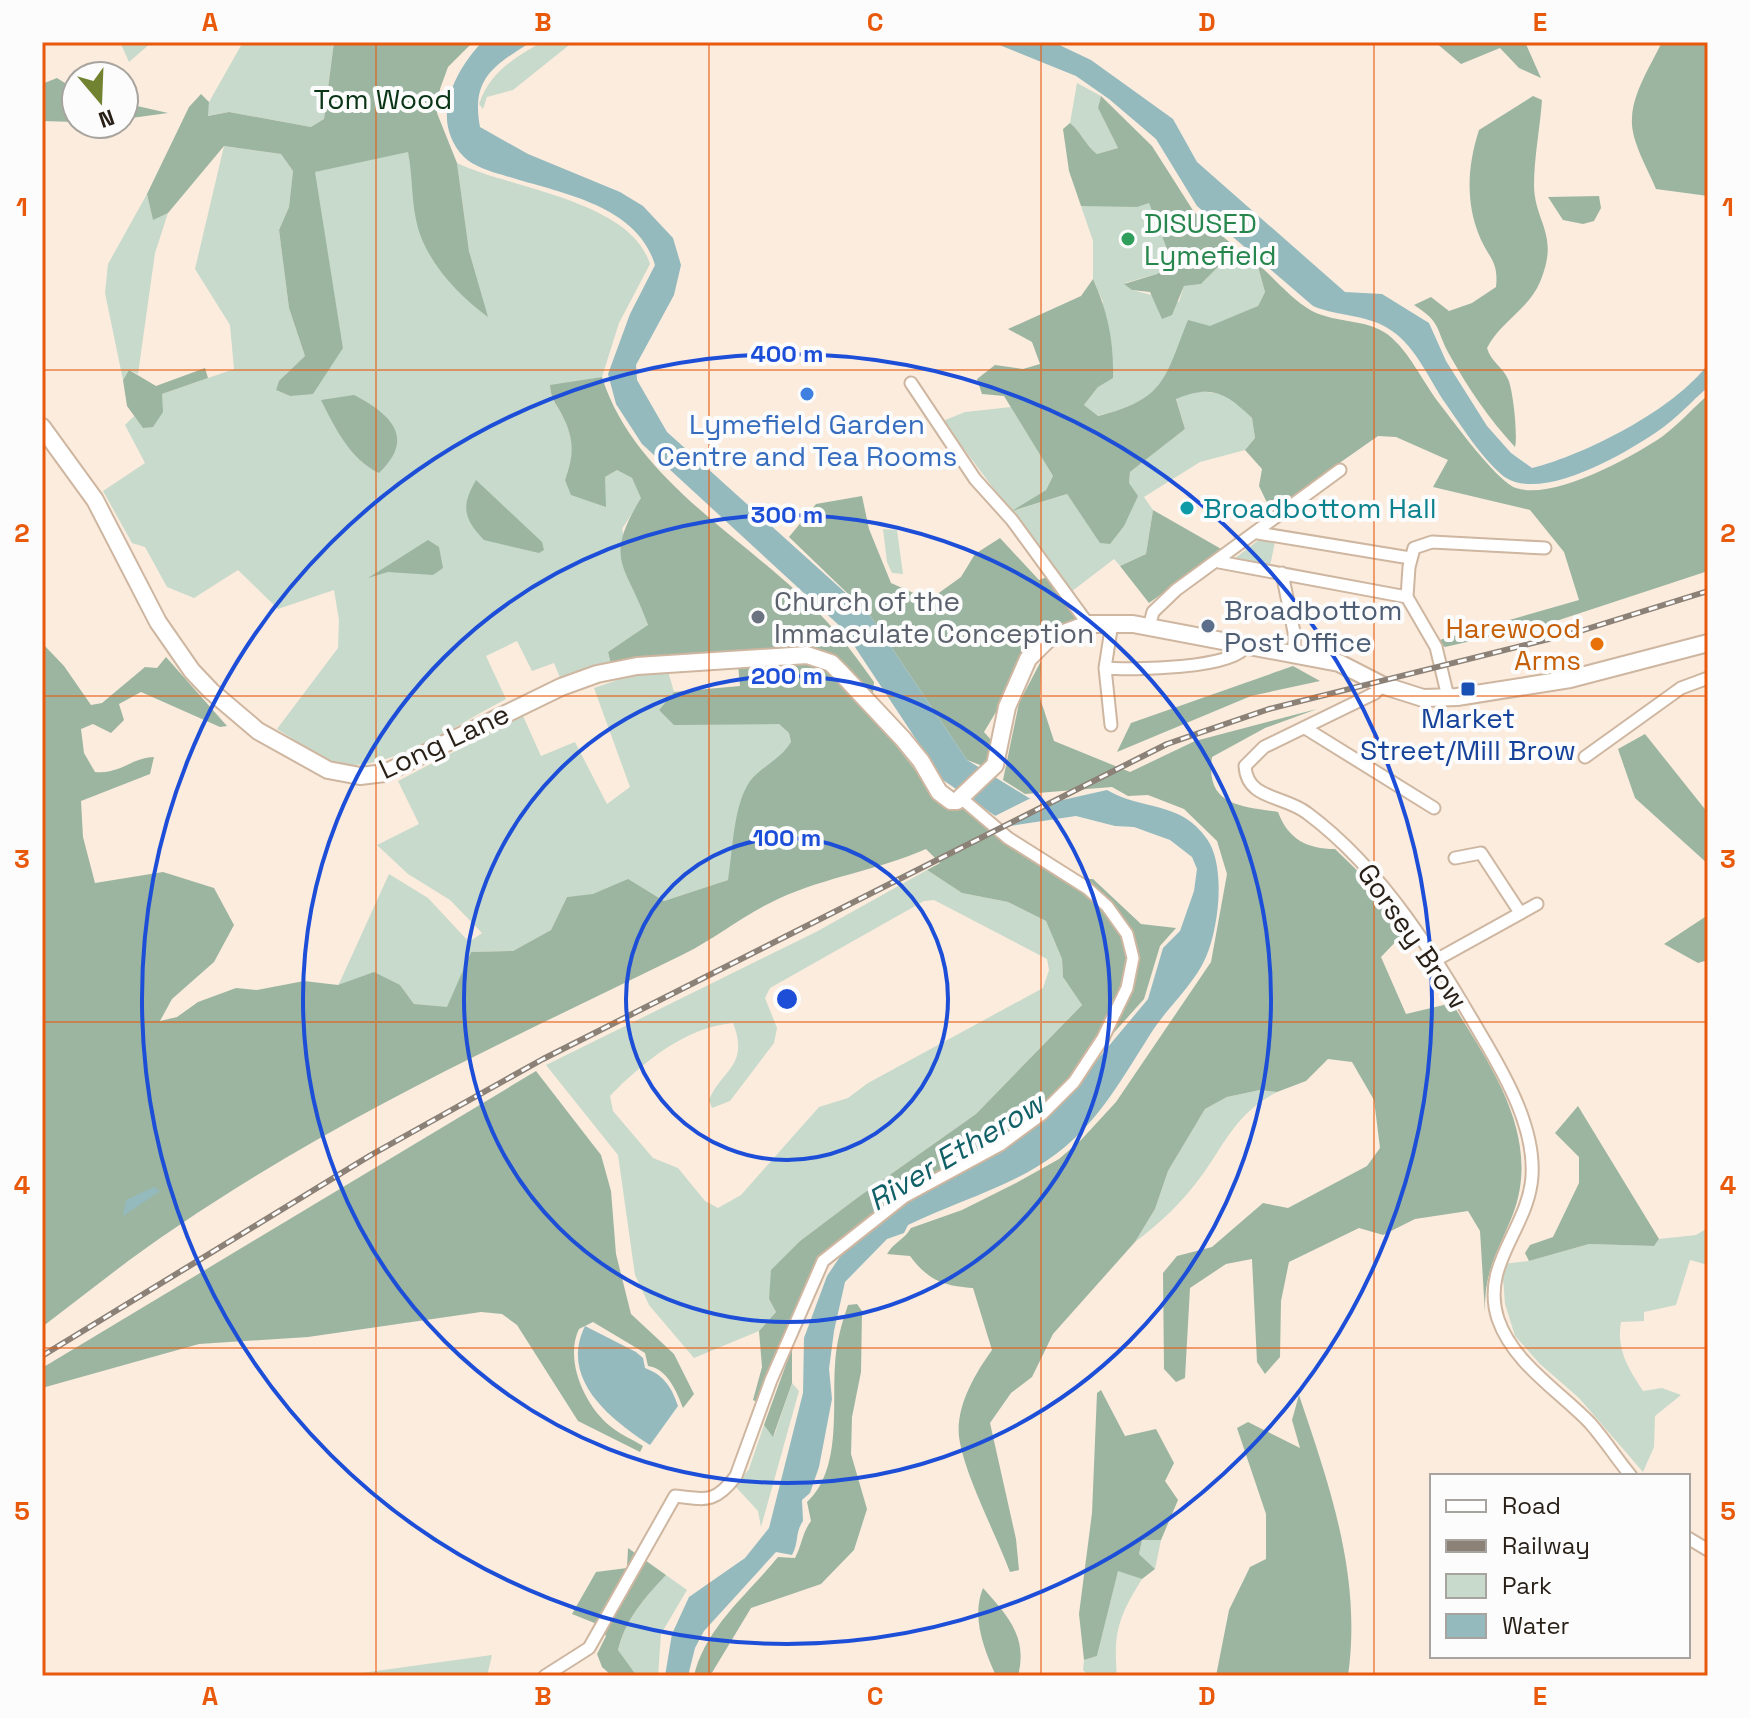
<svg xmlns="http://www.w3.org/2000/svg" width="1750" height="1718" font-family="'Space Grotesk',sans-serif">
  <rect width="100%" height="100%" fill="#fbecde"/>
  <path fill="#c8dacb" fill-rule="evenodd" d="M120,42H152L129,62Z
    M243,42H334L324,119L311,127L229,112L207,116L209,102Z
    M542,42H573L513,90L487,97L483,109L479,104C490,72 514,58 542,42Z
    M1077,83L1101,96L1098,108L1118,148L1097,154C1085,145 1082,133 1070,123Z
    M224,146L281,154L293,171L289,207L279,230L289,308L305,356L280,381L276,390L290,396L343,348L314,172L408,151L413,179L487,316L469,251L457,163C511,189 630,200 650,264L619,323L602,377L550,386C551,402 558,406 564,419C575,442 574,458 565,480L605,477L617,470L632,478L642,498L622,529L648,626L608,652L611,664L561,680L554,663L532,671L517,641L486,656L506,699C463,721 384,776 336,763C316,757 295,740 277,729L338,648L339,620L334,590L278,609L238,570L194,598L167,587L145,547L132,543L103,491L145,463L125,425L134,416L143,427L162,394L234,369L230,325L195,269Z
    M1146,193L1173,264L1157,274L1125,283L1132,290L1179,302L1184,286L1201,284L1223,262L1247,257L1257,263L1265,292L1258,306L1179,344C1162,392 1147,404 1097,416L1084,405L1098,387L1103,302L1093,279V241L1081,206H1102Z
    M147,194L153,219L168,213L155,253L138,374L129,370L123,380L105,293L108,264Z
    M1194,391L1228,394L1252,418L1255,438L1245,450L1200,462L1144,497L1153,510L1146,554L1120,566L1114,559L1071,592L943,421L965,412L1011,407L1053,476L1046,490L1016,510L1067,494L1100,542L1129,483L1130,472L1185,429L1176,398Z
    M883,529L897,530L903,574L892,573L887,562Z
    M1260,539L1275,542L1270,566L1234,559Z
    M668,671L674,692L659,710L674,724H779L789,733L791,742L786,751L751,780L728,880L664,901L628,880L593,895L567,897L551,930L513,951L471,952L448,1008L414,1004L400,985L338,986L389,874L428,898L469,942L482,933L450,900L408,874L377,845L419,824L398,781L523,716L541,756L575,742L607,804L630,787L594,688L638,673Z
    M927,870L962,893L1008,902L1046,921L1062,959L1063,977L1082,1005L976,1114L857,1198L800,1241L772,1270L769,1299L776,1312L759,1331L694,1358L649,1305L635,1275L618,1155L546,1065L816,932ZM934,900L1047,959L1049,970L1043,988L868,1083L848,1098L819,1107L741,1195L718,1208L705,1201L678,1168L653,1158L613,1111L610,1096C641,1064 685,1027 733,1023C750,1066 721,1070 709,1100L712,1108L730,1101L774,1043L777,1028L765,998L770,988L924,901Z
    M1260,1090L1277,1092C1244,1109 1231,1131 1211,1162C1191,1193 1165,1220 1135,1242L1155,1209L1168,1171L1205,1109L1227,1097Z
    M1708,1228V1265L1690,1260L1676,1305L1644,1312V1321L1621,1322C1616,1350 1629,1369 1643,1391L1662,1388L1681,1395L1655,1416L1654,1447L1643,1472L1579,1398L1540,1364L1515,1336L1505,1304L1502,1264L1529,1261L1589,1244L1654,1246L1659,1239L1696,1235Z
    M792,1383L799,1391L761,1527L758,1511L735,1486L749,1469L764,1425L774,1436Z
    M1142,1539L1161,1540L1155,1569L1139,1554Z
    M1118,1570L1142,1579C1119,1616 1113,1632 1117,1676H1088L1083,1670L1084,1660L1097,1656Z
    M666,1575L687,1590L661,1634L658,1676H635L618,1650C626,1618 644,1599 666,1575Z
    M492,1655L487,1676L347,1675Z"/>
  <path fill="#9cb5a0" d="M334,42H473L448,67L440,89L437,113L457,163L469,251L488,317C459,296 428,263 418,228C411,204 413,176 408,152L315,172L343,348L313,394L290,396L276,390L279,381L305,356L289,308L279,230L289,207L293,171L281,154L224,146L168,213L153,220L147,194L189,107L201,94L209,102L208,116L229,112L311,127L324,119Z
    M1435,42H1525L1541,78L1519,68L1500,48L1461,64Z
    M1662,42H1708V196L1656,189C1648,169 1630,140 1632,118C1633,92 1651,65 1662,42Z
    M57,78L76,90V122L42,121V84Z
    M1101,96L1152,146L1194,212L1247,257L1223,262L1201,284L1184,286L1172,315L1162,319L1150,292L1132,290L1124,284L1157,274L1173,264L1149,203L1137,207L1081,206L1069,171L1063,129L1070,123C1082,133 1085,145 1097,154L1118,148L1098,108Z
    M1533,96L1542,100C1540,128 1534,158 1534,186C1535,224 1560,234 1540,282C1529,309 1500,322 1487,348C1491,362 1502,366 1508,379C1513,389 1518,436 1515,447C1489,419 1468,388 1449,354C1435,328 1442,323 1414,305L1431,297L1449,311L1472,303L1496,287C1499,260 1488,258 1479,235C1465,200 1468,164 1479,130Z
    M124,103L168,113L124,119Z
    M1599,196L1601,208L1594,221L1583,224L1563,220L1548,197Z
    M1257,263C1274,278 1292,300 1312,311C1337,324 1371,318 1392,338C1413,357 1424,385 1442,407C1456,425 1497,481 1516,488C1552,501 1633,457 1663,436C1679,424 1693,408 1708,395V571L1550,623L1445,647L1436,641L1579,600L1564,552L1530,510L1433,487L1448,460L1396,437L1378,436L1271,511L1259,486L1262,469L1245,450L1255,438L1252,418C1226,393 1212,384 1176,399L1185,429L1130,472L1129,483L1138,496L1124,526L1110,544L1100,543L1067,494L1012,511L1046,490L1053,476L1004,396L982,394L977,379L995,365L1023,369L1040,364L1032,342L1008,329L1081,296L1093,279C1108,312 1114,342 1113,378L1098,387L1084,405L1098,416C1165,399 1164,380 1188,320L1210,326L1258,306L1265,292Z
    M205,368L208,378L162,394L163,412L153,427L143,428L127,406L123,380L129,370L156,386Z
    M602,377C631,470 726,527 795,590C827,618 850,648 874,682L871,714L946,809L965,805L1071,879H1093L1141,924L1176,928L1160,946L1144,999L1110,1037L1132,987L1127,967C1106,1027 1085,1066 1040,1112L820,1259L759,1403L753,1400L762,1367L759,1331L776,1312L769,1299L771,1270L800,1241L857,1198L976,1114L1082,1005L1063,977L1062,959L1046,921L1008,902L962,893L927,870L940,863L926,849C879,870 825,877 778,899C745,914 716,938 684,954C513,1038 336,1118 178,1226C131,1257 87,1293 42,1327V643L64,666L91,705L102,703L145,667L157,668L166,657L227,726L220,727L141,692L119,704L124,720L111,733L93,724L81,729L84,753L95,772C122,774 130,758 154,757L150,774L81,801L83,837L95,883L163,872L214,888L234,925L214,962L172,999L160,1021L177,1017L198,1002L236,988L257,990L304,981L338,985L374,972L400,985L414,1004L447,1007L471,952L513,951L551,930L567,897L593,894L628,879L664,901L728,880C733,850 733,806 750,781C762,766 781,759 791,742L789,733L779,724L674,725L659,710L674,692L740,686L737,654L611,664L608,652L648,625C627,564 602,562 641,498L632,478L617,470L605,477L606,507L571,495L565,480C573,458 575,442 564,419C558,405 551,402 550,385Z
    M354,395C391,414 416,438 379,473C350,459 335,428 321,400Z
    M476,480L542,542L544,550L539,553L484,540C463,518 461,506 476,480Z
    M862,496L869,529L891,583L929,600L961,577L975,554L1000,538L1039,580L1047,577L1077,614L1078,619L1042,635L984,732L992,741L988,768L967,760L869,614L789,537L816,504Z
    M1153,510L1223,550L1149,603L1120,566L1146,554Z
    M428,540L439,547L443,568L433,575L388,572L368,578Z
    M1041,661L1040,698L1054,741L1130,772L1195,741L1317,709L1265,728L1212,757C1205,806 1241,806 1278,812C1288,839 1307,849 1335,849L1369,882L1405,932L1381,957L1406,1014L1452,1003C1491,1066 1542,1137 1513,1214C1498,1252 1484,1270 1485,1313L1480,1231L1468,1211L1415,1219L1383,1235L1359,1228L1289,1262L1281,1301L1280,1357L1265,1374L1257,1362L1252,1259L1226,1264L1190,1288L1185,1378L1176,1382L1164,1369L1163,1273L1177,1256L1212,1247L1263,1203L1288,1208L1367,1166L1380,1148L1374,1100L1352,1062L1328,1059L1306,1081L1277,1092L1260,1090L1227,1097L1205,1109L1168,1171L1155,1209L1135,1242L1053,1334L1032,1377L1011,1393L990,1423L1016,1539L1019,1570L1010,1572C996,1535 967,1479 960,1443C953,1411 974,1375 992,1350L973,1288C943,1286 928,1280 910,1256L887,1254C894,1242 904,1240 911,1228L962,1210L1016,1183L1059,1159L1081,1140L1116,1102L1211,962L1227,874L1217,841L1184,809L1148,795L1128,796L1112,787L1025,794L1003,780L1019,703Z
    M1293,666L1320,681L1251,696L1117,752L1131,723Z
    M1645,734L1708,813V864L1635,798L1618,749Z
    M1708,915V960L1698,963L1664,944Z
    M536,1071L601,1155L611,1191L616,1254L631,1314L674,1354L694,1394L683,1408C677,1392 667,1368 648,1366L645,1353L593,1322L579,1329C564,1360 585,1406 610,1426C619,1434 632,1439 643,1446L640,1452L578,1421L517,1325L502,1314L481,1312L308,1337L199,1344L42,1388V1368Z
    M1578,1106L1659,1239L1654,1246L1589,1244L1529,1261L1525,1253L1530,1245L1553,1237L1579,1183V1157L1555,1133Z
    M857,1304L862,1311L861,1372L852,1417L851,1454L867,1509L854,1550L821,1584L751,1608L710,1676H694C705,1628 747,1595 778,1557L795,1558C802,1545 802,1533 811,1521L807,1502C842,1470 832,1407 835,1365C836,1344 841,1325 848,1305Z
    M792,1348V1383L773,1437L764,1425Z
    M1101,1390L1125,1436L1156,1429L1174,1463L1165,1481L1178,1500L1161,1540H1142L1139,1554L1155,1569L1142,1579L1118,1571L1097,1656L1084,1660L1079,1614L1092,1513L1097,1393Z
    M1299,1395C1330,1487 1362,1577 1348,1676H1216L1229,1610L1250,1567L1266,1559V1514L1237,1428L1248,1422L1300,1448L1292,1420Z
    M628,1548L666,1575C644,1599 626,1618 618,1650L636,1675L612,1676L602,1667L597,1654L606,1636L597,1624L572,1614L596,1572L627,1568Z
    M983,1588C1008,1616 1028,1637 1018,1676H996C984,1649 971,1617 983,1588Z"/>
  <path fill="#94babe" d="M482,42H531C493,66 471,79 480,127L528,154L620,192L643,206L673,238L681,265L674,295L636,365L637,380L667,432L869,614L967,760L1029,798L1058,801L1107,790C1142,811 1180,800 1207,839C1226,866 1219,927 1206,957C1195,983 1169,1006 1153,1030C1124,1075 1100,1121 1056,1154C1012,1187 957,1201 908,1225L904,1233L887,1239L845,1282L834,1331L829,1369L832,1399L819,1467L810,1493L802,1500L803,1521C795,1532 799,1543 792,1555L776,1552L704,1631L695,1648L688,1676H665L672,1634L689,1597L745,1558L769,1528L803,1393L804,1338L827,1276L854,1236L904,1202L1021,1137L1057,1108L1148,999L1163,948L1180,931L1194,891L1197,869L1192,857L1170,840L1134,827L1115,826L1076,816L1010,826L943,780L843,629L642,444L616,404L608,374L630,314L655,265C636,203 557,193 503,175C491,172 473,166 464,157C429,120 454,72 482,42Z
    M992,42H1053L1091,60L1173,119L1197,162L1345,292L1382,294L1429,323L1446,361L1487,426L1511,453L1532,468C1585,455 1675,409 1708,364V387C1692,401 1676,419 1658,431C1626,453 1539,505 1502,475C1481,457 1462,427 1446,404C1429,380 1417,348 1392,331C1369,314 1339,317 1313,306L1197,206L1156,139L1109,99L1076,76Z
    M154,1187L160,1191L123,1216L126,1200Z
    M585,1326L636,1352L643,1358L645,1368C664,1375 672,1388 678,1406L650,1445C610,1419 559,1379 585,1326Z"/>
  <path fill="#fbecde" d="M1074,793L1005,828L991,818L1037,795Z"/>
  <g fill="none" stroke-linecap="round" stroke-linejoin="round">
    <g stroke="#ceb6a0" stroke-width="15">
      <path id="street" d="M911,383L975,479L1012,520L1088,624
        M1258,533L1410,558
        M1219,562L1407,597
        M1282,573L1294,632V654
        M1149,627L1153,612L1176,590L1340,470
        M1105,668C1132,670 1234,669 1246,646
        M1382,685L1375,693L1264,747L1245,766C1247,800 1284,795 1307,813C1385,871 1436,958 1484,1040C1507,1079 1535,1129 1532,1176C1529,1228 1480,1264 1498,1319C1513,1363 1559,1391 1590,1423C1605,1440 1617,1459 1631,1476
        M1448,697L1436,647L1407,597L1409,567L1414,548L1432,542L1545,548
        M1111,725L1105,668L1112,623
        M1305,728L1434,808
        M1585,757L1681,688L1708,678
        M1455,858L1481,853L1519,911
        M1436,960L1537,904
        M1688,1538L1708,1550
        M545,1676L589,1648L675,1496C704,1499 714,1505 736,1476L771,1380L823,1261L904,1197L1000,1145L1042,1114L1074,1082L1103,1038L1127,988L1133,958L1127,934L1107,906L1087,888L1008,838L961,798"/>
    </g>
    <g stroke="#ceb6a0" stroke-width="20">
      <path id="secondary" d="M42,427L95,500L158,622L192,671L211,691L258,731L328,770L360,776L385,773L561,687L597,674L637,666L807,655L831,663L842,674L903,739L921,761L939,792L951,801H957L995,765L1007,707L1028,659L1048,639L1088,624H1133L1339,663L1382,685L1423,698L1457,697L1570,679L1708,643"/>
    </g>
    <use href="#street" stroke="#fff" stroke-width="11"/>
    <use href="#secondary" stroke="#fff" stroke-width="16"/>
    <g stroke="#8c8176" stroke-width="6">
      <path id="rail" d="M42,1356L371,1155L543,1059L1167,744L1269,709L1577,632L1708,591"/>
    </g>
    <use href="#rail" stroke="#fcfcfc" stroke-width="3" stroke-dasharray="9" stroke-linecap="butt"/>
  </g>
  <path fill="none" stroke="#e8590c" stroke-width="2" stroke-opacity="0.55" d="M376,42V1676M709,42V1676M1041,42V1676M1374,42V1676M42,370H1708M42,696H1708M42,1022H1708M42,1348H1708"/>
  <g fill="none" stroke="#1d4ed8" stroke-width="4">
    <circle cx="787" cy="999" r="161"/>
    <circle cx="787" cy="999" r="323"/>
    <circle cx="787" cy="999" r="484"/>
    <circle cx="787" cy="999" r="645"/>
  </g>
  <circle fill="#2e9e5b" stroke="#fcfcfc" stroke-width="3" cx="1128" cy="239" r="8"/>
  <circle fill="#3f7fe0" stroke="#fcfcfc" stroke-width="3" cx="807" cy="394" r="8"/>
  <circle fill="#0f9aa8" stroke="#fcfcfc" stroke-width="3" cx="1187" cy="508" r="8"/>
  <circle fill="#6b7280" stroke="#fcfcfc" stroke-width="3" cx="758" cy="617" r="8"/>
  <circle fill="#5c6f8a" stroke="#fcfcfc" stroke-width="3" cx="1208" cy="626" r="8"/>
  <circle fill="#e8710a" stroke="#fcfcfc" stroke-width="3" cx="1597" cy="644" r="8"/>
  <rect fill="#1a4fb4" stroke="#fcfcfc" stroke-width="3" x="1460" y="681" width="16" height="16" rx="4"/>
  <g text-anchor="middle" stroke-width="8" stroke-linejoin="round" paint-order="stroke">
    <g font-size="28" fill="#093416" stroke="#fcfcfc">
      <text x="383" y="109">Tom Wood</text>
    </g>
    <g font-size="28" fill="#27864d" stroke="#fcfcfc" text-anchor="start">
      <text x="1144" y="233">DISUSED<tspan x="1144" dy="32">Lymefield</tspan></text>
    </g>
    <g font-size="28" fill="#366cbe" stroke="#fcfcfc">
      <text x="807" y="434">Lymefield Garden<tspan x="807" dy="32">Centre and Tea Rooms</tspan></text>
    </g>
    <g font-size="28" fill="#0d838f" stroke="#fcfcfc" text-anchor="start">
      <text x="1203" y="518">Broadbottom Hall</text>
    </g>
    <g font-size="28" fill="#5b616d" stroke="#fcfcfc" text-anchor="start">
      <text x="774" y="611">Church of the<tspan x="774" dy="32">Immaculate Conception</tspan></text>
    </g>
    <g font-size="28" fill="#4e5e75" stroke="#fcfcfc" text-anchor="start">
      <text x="1224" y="620">Broadbottom<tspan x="1224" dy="32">Post Office</tspan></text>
    </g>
    <g font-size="28" fill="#c56008" stroke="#fcfcfc" text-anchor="end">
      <text x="1581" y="638">Harewood<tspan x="1581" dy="32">Arms</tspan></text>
    </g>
    <g font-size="28" fill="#164399" stroke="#fcfcfc">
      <text x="1468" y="728">Market<tspan x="1468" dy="32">Street/Mill Brow</tspan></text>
    </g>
    <g font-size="28" fill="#281f17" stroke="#fcfcfc">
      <text transform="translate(444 741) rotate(-25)" y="10">Long Lane</text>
      <text transform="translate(1413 936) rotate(55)" y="10">Gorsey Brow</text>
    </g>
    <g font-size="30" font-style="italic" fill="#116067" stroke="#fcfcfc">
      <text transform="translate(956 1152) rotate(-31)" y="10">River Etherow</text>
    </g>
  </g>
  <circle cx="787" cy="999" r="12" fill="#1d4ed8" stroke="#fcfcfc" stroke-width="4"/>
  <g font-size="24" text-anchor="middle" font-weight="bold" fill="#1d4ed8" stroke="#fcfcfc" stroke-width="8" stroke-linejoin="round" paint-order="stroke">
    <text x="787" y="362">400 m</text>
    <text x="787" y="523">300 m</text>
    <text x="787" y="684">200 m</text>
    <text x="787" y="846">100 m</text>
  </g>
  <rect width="1750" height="1718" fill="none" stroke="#fcfcfc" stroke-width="88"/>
  <rect x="1430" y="1474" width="260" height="184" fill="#fcfcfc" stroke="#a7a4a0" stroke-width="2"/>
  <rect x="1446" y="1500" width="40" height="12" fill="#ffffff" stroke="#a7a4a0" stroke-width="2"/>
  <text x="1502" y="1514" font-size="24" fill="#281f17">Road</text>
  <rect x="1446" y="1540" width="40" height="12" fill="#8c8176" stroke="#a7a4a0" stroke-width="2"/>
  <text x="1502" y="1554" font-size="24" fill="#281f17">Railway</text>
  <rect x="1446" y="1574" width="40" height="24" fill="#c8dacb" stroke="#a7a4a0" stroke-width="2"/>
  <text x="1502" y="1594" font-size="24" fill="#281f17">Park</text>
  <rect x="1446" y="1614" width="40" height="24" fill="#94babe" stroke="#a7a4a0" stroke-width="2"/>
  <text x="1502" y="1634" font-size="24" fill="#281f17">Water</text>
  <g transform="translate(100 100) rotate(161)"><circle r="38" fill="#fcfcfc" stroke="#a7a4a0" stroke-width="2"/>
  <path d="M0-6L14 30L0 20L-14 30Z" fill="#718231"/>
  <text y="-12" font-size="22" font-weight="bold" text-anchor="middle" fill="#281f17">N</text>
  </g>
  <rect x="44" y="44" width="1662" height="1630" fill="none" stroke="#e8590c" stroke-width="3"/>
  <g font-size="26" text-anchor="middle" font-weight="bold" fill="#e8590c">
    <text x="210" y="31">A</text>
    <text x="543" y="31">B</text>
    <text x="875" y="31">C</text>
    <text x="1207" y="31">D</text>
    <text x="1540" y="31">E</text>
    <text x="22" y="216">1</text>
    <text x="1728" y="216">1</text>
    <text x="22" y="542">2</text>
    <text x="1728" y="542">2</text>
    <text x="22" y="868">3</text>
    <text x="1728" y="868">3</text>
    <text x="22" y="1194">4</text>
    <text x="1728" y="1194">4</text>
    <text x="22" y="1520">5</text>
    <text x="1728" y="1520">5</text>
    <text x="210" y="1705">A</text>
    <text x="543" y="1705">B</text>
    <text x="875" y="1705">C</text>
    <text x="1207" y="1705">D</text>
    <text x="1540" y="1705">E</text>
  </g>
</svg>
